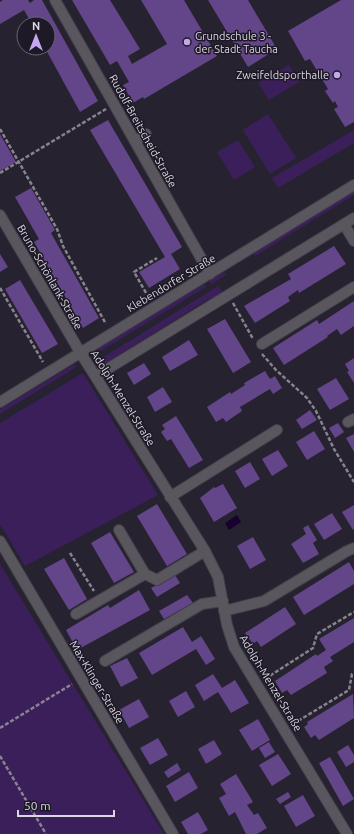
<svg xmlns="http://www.w3.org/2000/svg" width="354" height="834" font-family="Ubuntu,sans-serif">
  <rect width="100%" height="100%" fill="#27222f"/>
  <path fill="#3b1f5b" d="M289,65L299,82L269,100L258,83Z
    M268,114L296,158L270,174L243,130Z
    M354,130V143L278,188L272,178Z
    M238,140L255,167L234,180L217,152Z
    M354,191V195L255,256L253,253Z
    M224,272L226,275L211,284L209,281Z
    M204,284L206,287L99,352L98,349L100,347Z
    M218,286L224,294L214,300L210,298L122,353L121,358L109,365L101,364L99,360Z
    M73,365L78,366L0,414V409Z
    M83,373L158,495L25,566L0,524V423Z
    M0,564L164,834H0Z"/>
  <path fill="#18012e" d="M237,515L241,522L229,530L225,523Z"/>
  <path fill="#634589" d="M3,0H28L30,3L34,0H42L98,101L80,112L45,48H48V24H32L24,10L0,24V2Z
    M72,0H110L140,49L128,56L132,64L167,44L141,0H184L217,56L144,99L143,97L133,103L123,85L129,82L117,61L110,65Z
    M208,0H248L277,49L248,67Z
    M341,0H354V122L345,127L334,109L338,107L335,101L333,103L325,91L328,89L310,59L305,61L288,31Z
    M108,120L182,247L171,254L180,269L149,288L139,272L165,257L90,130Z
    M0,134L16,162L0,171Z
    M31,188L55,230L51,233L99,318L83,328L34,242L39,239L15,197Z
    M334,246L346,264L299,293L298,290L288,297L290,301L255,323L244,306L291,279L288,274Z
    M0,254L8,267L0,272Z
    M20,280L58,344L42,353L5,289Z
    M354,301V326L341,335L337,329L327,336L328,337L284,365L273,348L317,320L319,324Z
    M225,319L251,362L233,373L207,329Z
    M189,340L198,355L170,371L162,357Z
    M354,358V383L347,372L349,371L345,364Z
    M144,363L151,374L134,385L127,373Z
    M265,371L270,379L275,376L282,388L273,394L270,389L240,407L242,411L226,422L223,418L216,422L207,407L230,392L231,394L245,385L244,383Z
    M336,378L349,399L330,410L317,389Z
    M163,387L172,402L155,412L147,397Z
    M310,410L317,420L302,429L296,420Z
    M176,416L203,460L189,468L171,439L167,441L161,432L165,429L162,425Z
    M338,423L344,432L335,438L329,428Z
    M314,431L325,449L307,460L296,442Z
    M354,434V452L346,438Z
    M278,450L288,466L272,476L262,459Z
    M250,462L260,479L245,488L235,471Z
    M223,484L237,508L214,522L200,498L214,487L215,488Z
    M157,504L187,554L167,566L137,516Z
    M354,505V529L353,530L342,512Z
    M332,513L342,529L324,540L314,524Z
    M308,525L317,540L313,543L319,554L303,563L291,544L306,534L303,528Z
    M110,532L134,572L114,583L91,543Z
    M253,537L266,560L250,569L237,546Z
    M64,558L87,599L69,610L44,569Z
    M349,562L354,571V584L304,615L293,597Z
    M175,575L180,583L157,597L151,588Z
    M139,590L150,610L77,650L66,630L108,605L110,608Z
    M187,595L193,603L164,619L159,611Z
    M285,607L296,624L261,647L257,641L253,644L245,633Z
    M354,618V642L330,657L333,661L324,667L327,673L291,695L287,690L282,693L275,681L316,654L317,656L326,650L319,639Z
    M183,627L192,642L201,636L215,659L206,665L196,649L152,675L139,653Z
    M127,658L138,678L121,687L110,666Z
    M213,674L222,688L235,680L249,703L231,713L218,692L204,701L195,685Z
    M186,691L195,707L178,717L169,701Z
    M353,694L354,718L319,740L315,735L311,738L304,727L308,724L307,722Z
    M139,699L149,717L129,728L119,710Z
    M258,719L270,740L252,751L239,730Z
    M158,738L168,755L150,765L140,748Z
    M214,740L222,754L206,764L198,749Z
    M269,742L275,752L265,758L259,748Z
    M348,745L354,755V762L346,767L337,752Z
    M278,754L291,774L272,786L259,765Z
    M330,757L354,799L343,806L319,763Z
    M177,763L181,770L168,778L164,772Z
    M189,772L198,788L175,802L166,786Z
    M236,774L253,802L247,805L254,815L258,813L267,828L257,834H246L235,812L229,816L219,798L226,794L220,784Z
    M288,792L291,797L280,804L276,799Z
    M303,795L315,816L296,827L284,806Z
    M198,812L208,830L201,834H188L181,822Z"/>
  <g fill="none" stroke-linecap="round" stroke-linejoin="round">
    <g stroke="#443f4b" stroke-width="12">
      <path id="minor" d="M55,0L210,274
        M135,141L146,134
        M0,215L80,352L205,551L218,577L227,625L234,647L347,834
        M344,224L354,241
        M262,344L354,287
        M96,376L354,218
        M0,402L354,185
        M348,422L354,419
        M170,497L277,430
        M119,530L145,574L157,580L205,551
        M0,541L173,834
        M224,611L264,601L347,551L354,548
        M76,614L145,574
        M105,661L202,604L223,601"/>
    </g>
    <path stroke="#88848f" stroke-width="2.5" stroke-dasharray="4 2" stroke-linecap="butt" d="M0,129L57,229L63,246L106,324
      M0,173L106,109
      M0,288L43,362
      M149,298L134,272L157,258
      M233,303L253,339
      M262,354L276,370L307,398L316,411L334,449L354,482
      M70,553L94,591
      M265,679L313,648L317,634L354,612
      M293,724L349,690L352,674L354,673
      M0,728L72,684
      M0,756L46,834"/>
    <use href="#minor" stroke="#59575d" stroke-width="10"/>
  </g>
  <g fill="#c5a7f1" stroke="#1e1926" stroke-width="1.5">
    <circle cx="187" cy="42" r="4"/>
    <circle cx="337" cy="75" r="4"/>
  </g>
  <g text-anchor="middle" stroke-width="3" stroke-linejoin="round" paint-order="stroke">
    <g font-size="11" fill="#dbd8e1" stroke="#1e1926" text-anchor="start">
      <text x="195" y="40">Grundschule 3 -<tspan x="195" dy="13">der Stadt Taucha</tspan></text>
      <text x="329" y="79" text-anchor="end">Zweifeldsporthalle</text>
    </g>
    <g font-size="11" fill="#dbd8e1" stroke="#1e1926">
      <text transform="translate(143 131) rotate(61)" y="4">Rudolf-Breitscheid-Straße</text>
      <text transform="translate(50 277) rotate(60)" y="4">Bruno-Schönlank-Straße</text>
      <text transform="translate(171 283) rotate(-31)" y="4">Klebendorfer Straße</text>
      <text transform="translate(123 398) rotate(58)" y="4">Adolph-Menzel-Straße</text>
      <text transform="translate(97 682) rotate(59)" y="4">Max-Klinger-Straße</text>
      <text transform="translate(271 683) rotate(59)" y="4">Adolph-Menzel-Straße</text>
    </g>
  </g>
  <g transform="translate(36 36)"><circle r="19" fill="#1e1926" stroke="#6a6571"/>
  <path d="M0-3L7 15L0 10L-7 15Z" fill="#c5a7f1"/>
  <text y="-6" font-size="11" font-weight="bold" text-anchor="middle" fill="#dbd8e1">N</text>
  </g>
  <path d="M18 810v6h96v-6" fill="none" stroke="#dbd8e1" stroke-width="2"/>
  <text x="24" y="810" font-size="12" fill="#dbd8e1" stroke="#1e1926" stroke-width="3" paint-order="stroke">50 m</text>
</svg>
